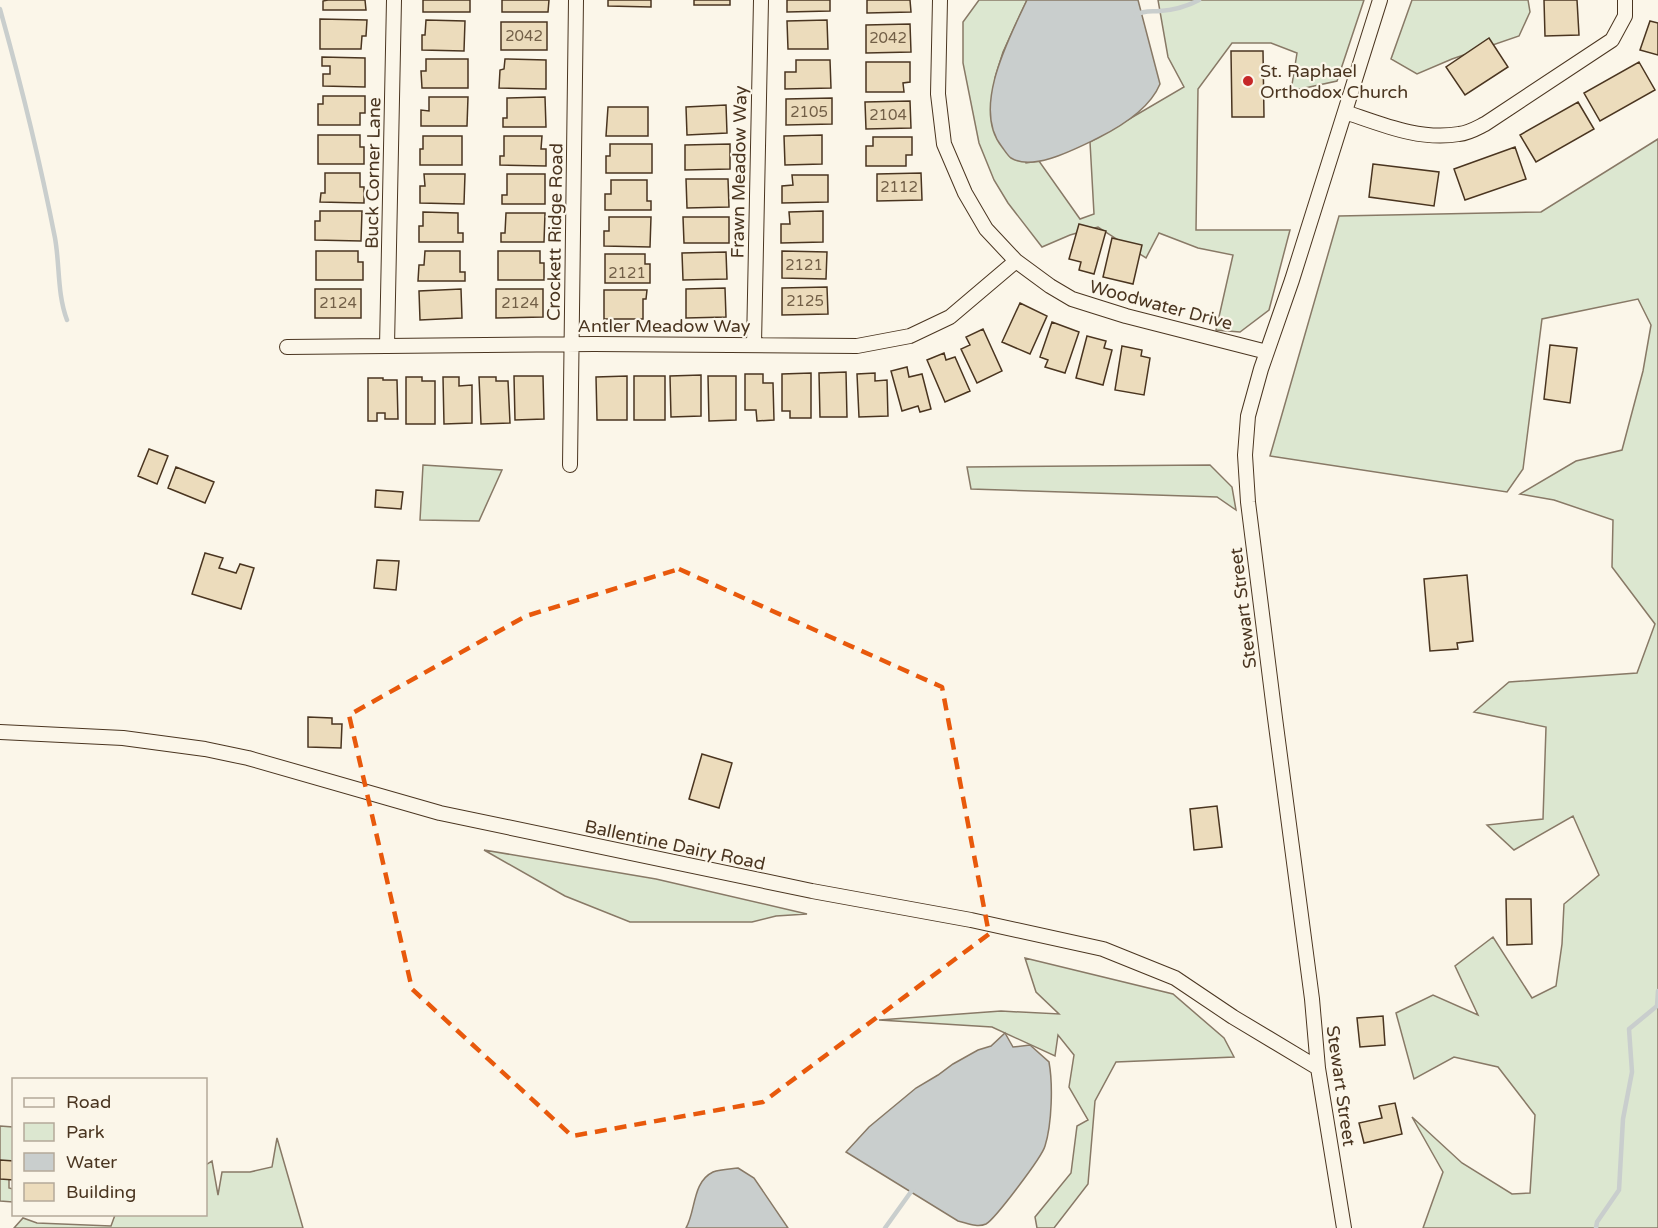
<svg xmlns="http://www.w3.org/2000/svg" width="1658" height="1228" font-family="'Varela Round',sans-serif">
  <rect width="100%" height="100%" fill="#fbf6e9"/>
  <path fill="#dce7d0" stroke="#887966" stroke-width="1.5" d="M979,0H1027L1003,52L995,78L1026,163L1039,161L1080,219L1094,214L1090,142L1184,87L1168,57L1158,0H1364L1337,81L1291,91L1297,53L1271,43H1232L1198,89L1196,230H1290L1269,310L1240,332L1216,330L1233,255L1198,248L1159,233L1146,258L1098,227L1070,235L1042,247L1008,203L994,180L979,143L963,63V22Z
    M1412,0H1528L1530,12L1519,36L1452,59L1417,74L1391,59Z
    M1658,139V1228H1423L1443,1172L1412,1117L1462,1163L1512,1194L1530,1193L1535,1115L1498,1067L1454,1057L1414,1079L1396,1013L1433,995L1478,1015L1455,966L1493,937L1532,998L1556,986L1562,944L1564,904L1599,875L1573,816L1514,850L1487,825L1543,819L1546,727L1474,712L1509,682L1637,673L1655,624L1612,567L1613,520L1554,500L1520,494L1576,461L1622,450L1643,371L1651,325L1638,299L1542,319L1523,469L1507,492L1270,456L1339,216L1541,212Z
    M423,465L502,470L479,521L420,520Z
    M1210,465L1232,487L1236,510L1217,497L971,489L967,467Z
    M484,850L656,879L807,914L776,916L752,922H630L565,896Z
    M1025,958L1173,994L1224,1038L1234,1057L1116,1062L1095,1101L1088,1184L1054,1228H1037L1035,1217L1071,1173L1077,1126L1088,1120L1069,1087L1074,1055L1058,1035L1055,1056L992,1027L879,1020L1001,1011L1059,1014L1036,992Z
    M0,1126L13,1127V1172H9V1188L13,1189V1202L0,1201Z
    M277,1138L303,1228H14L23,1218L37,1223L111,1226L115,1215L206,1214V1165L212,1161L218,1195L222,1172H250L272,1167Z"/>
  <path fill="#c9cecd" stroke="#887966" stroke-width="1.5" d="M1027,0H1138L1160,84C1150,108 1120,127 1098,138C1077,148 1033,172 1011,158C1008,156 1005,151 1002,147C971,109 1009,38 1027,0Z
    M1005,1033L1013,1047L1030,1045L1049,1062C1053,1084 1052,1124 1045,1146C1042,1157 995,1219 986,1224C977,1228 967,1223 958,1221L846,1152L869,1127L916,1088L938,1075L953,1064L978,1050L991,1046Z
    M738,1168L754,1178L788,1228H686C696,1211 692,1182 713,1172C720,1169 730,1169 738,1168Z"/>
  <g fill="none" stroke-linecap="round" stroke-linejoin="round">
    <path stroke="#c9cecd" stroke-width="4.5" d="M0,9C21,84 40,161 55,238C60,266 57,293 67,320
      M1136,15C1144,10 1152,12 1160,11C1173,10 1188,6 1199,0
      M885,1228L913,1189
      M1596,1228L1597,1222L1619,1190L1623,1119L1632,1072L1629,1029L1657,1006L1658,991"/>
  </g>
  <path fill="#ecdcbc" stroke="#4a3520" stroke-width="1.5" d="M328,0H365L366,10H323V1Z
    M423,0H470V12H423Z
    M502,0H549L548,12H502Z
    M608,0H651V7L608,6Z
    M694,0H730V5H694Z
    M787,0H830V11L787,12Z
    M867,0H910L911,12L867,13Z
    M1544,0H1577L1579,35L1545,36Z
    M320,19L367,20L366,36H362L361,49H320Z
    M426,20L465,21L464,51L422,50V35H425Z
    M827,20L828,49H788L787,21Z
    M1650,21L1658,23V55L1640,50Z
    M501,22H547V50H501Z
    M910,24L911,52L866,53V25Z
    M1489,38L1508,67L1465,95L1446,67Z
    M1231,51H1263L1264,117H1232Z
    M322,57L365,58V87L323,86V74H330V66H322Z
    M426,59H468V88H422L421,71H426Z
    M505,59L546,60V89L499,88L500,70L504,69Z
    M796,60H830L831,88L785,89V72H796Z
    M866,62H910V82L903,83L904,92H866Z
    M1639,62L1655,90L1600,121L1584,93Z
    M323,96H365V113H360V125H318V104H323Z
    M429,97H468L467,126H421V110L429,111Z
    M545,97L546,127H503V118H507V98Z
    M832,98V124L786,125V99Z
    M910,101L911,128L866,129L865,102Z
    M1578,102L1594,129L1536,162L1520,135Z
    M726,105L727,133L687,135L686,107Z
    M608,107H648V136H606Z
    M318,135H360V147H364V164H318Z
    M822,135V164L785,165L784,136Z
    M423,136H462V165H420V149H423Z
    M504,136H542L541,149H546V166L500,165V156H504Z
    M873,137H912V155H906V166H866V146H873Z
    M610,144H652V173H606V156H610Z
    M730,144V169L685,170V145Z
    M1515,147L1526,179L1465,200L1454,169Z
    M1373,164L1439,172L1434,206L1369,197Z
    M325,173H360V187H364V203L320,202L321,193H325Z
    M921,173L922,200L877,201V174Z
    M424,174H465L464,204L420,203V186H425Z
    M507,174H545V204H502V195H507Z
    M792,175H828V202L782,203V186L793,185Z
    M686,179H728L729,207L687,208Z
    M611,180H647V201H651V210H605V194H611Z
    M320,211H362L361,241L315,240V221H320Z
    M823,211V242L781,243V224H790L789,212Z
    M423,212L458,213V233H463V242H419V226H423Z
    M506,213H545L544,242H501V233H505Z
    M609,217H651L650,247L604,246V231H609Z
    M683,217H729V243H684Z
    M1079,224L1106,231L1094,274L1079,270L1081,262L1069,259Z
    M1112,238L1142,245L1133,284L1103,277Z
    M316,251H358V262H363V280H316Z
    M425,251H460V272H465V281H418L419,265H424Z
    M498,251H540V263H544V280H498Z
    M782,251L827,252L826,279L782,278Z
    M726,252L727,279L683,280L682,253Z
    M605,254H645V264H650V283H605Z
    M827,287L828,314L782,315V288Z
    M725,288L726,317L686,318V289Z
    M315,289H361V318H315Z
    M461,289L462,318L420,320L419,291Z
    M496,289H543V317L496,318Z
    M604,290H647L646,299H643V319H604Z
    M1020,303L1047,316L1030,354L1002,342Z
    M1052,322L1079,332L1065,373L1045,367L1048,360L1040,357Z
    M983,329L1002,371L977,383L961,349L970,345L966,337Z
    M1087,336L1106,341L1104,348L1112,350L1103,385L1076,378Z
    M1550,345L1577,348L1570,403L1544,399Z
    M1122,346L1142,350L1141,356L1150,358L1144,395L1115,390Z
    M944,353L946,360L955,357L970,391L945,402L927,360Z
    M907,367L909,377L922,374L931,409L920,412L918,406L902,411L891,371Z
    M846,372L847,417H820L819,373Z
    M811,373V418H790V411H782V374Z
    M875,373V381L887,380L888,416L859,417L857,374Z
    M745,374H763V383H773L774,420L757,421L756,410H745Z
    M701,375V416L671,417L670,376Z
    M514,376H543L544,419L515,420Z
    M627,376V420H597L596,377Z
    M634,376H665V420H634Z
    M708,376H736V420L709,421Z
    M406,377H422V381H435V424H406Z
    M443,377H459V386L472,385V423L444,424Z
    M479,377H496V381H508L510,423L481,424Z
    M368,378H383V380H397L398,419H385V413H377V421H368Z
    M149,449L168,456L157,484L138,476Z
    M176,467L214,482L205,503L168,488Z
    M376,490L403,492L401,509L375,507Z
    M205,553L223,558L219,568L236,573L240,564L254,568L241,609L192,594Z
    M377,560L399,561L396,590L374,588Z
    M1467,575L1473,641L1457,643L1458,649L1430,651L1424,579Z
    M308,717L332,718V724H342L341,748L308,747Z
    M702,754L732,763L719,808L689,799Z
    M1217,806L1222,847L1194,850L1190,809Z
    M1506,899H1531L1532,944L1507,945Z
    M1383,1016L1385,1045L1360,1047L1357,1018Z
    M1395,1103L1402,1134L1364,1143L1359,1123L1382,1118L1379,1106Z
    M0,1160L14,1161V1180L0,1179Z"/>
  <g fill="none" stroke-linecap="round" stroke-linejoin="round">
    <g stroke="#4a3520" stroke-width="16">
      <path id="street" d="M940,0L938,94L944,144L965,193L986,229L1016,261L1050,286L1072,299L1126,316L1267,352
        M1345,112C1381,124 1420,141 1459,134C1469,133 1477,128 1485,124L1612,40L1625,16V0
        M754,344L761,0
        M387,346L394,0
        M287,347L594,344L857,346L910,336L950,317L1016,261
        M570,465L576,0
        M0,732L123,738L205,749L248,758L440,813L812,891L971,920L1103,949L1175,978L1233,1017L1318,1068
        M1344,1228L1318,1068L1312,999L1275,718L1248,502L1245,455L1248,416L1261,369L1292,280L1380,0"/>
    </g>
    <use href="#street" stroke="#fbf6e9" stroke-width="14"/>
  </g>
  <path fill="none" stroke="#e8590c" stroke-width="4.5" stroke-dasharray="12 8" stroke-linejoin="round" d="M679,569L942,687L989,934L763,1102L572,1136L412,989L349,715L526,616Z"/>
  <circle fill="#c62828" stroke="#fbf6e9" stroke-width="2" cx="1248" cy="81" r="6"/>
  <g text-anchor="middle" stroke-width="4.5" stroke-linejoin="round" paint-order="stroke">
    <g font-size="15" fill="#725f47">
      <text x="524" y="41">2042</text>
      <text x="888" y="43">2042</text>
      <text x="809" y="117">2105</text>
      <text x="888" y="120">2104</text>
      <text x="899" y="192">2112</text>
      <text x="804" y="270">2121</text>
      <text x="627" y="278">2121</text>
      <text x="805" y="306">2125</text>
      <text x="338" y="308">2124</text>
      <text x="520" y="308">2124</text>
    </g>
    <g font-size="18" fill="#4a3520" stroke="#fbf6e9" text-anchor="start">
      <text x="1260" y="77">St. Raphael<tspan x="1260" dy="21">Orthodox Church</tspan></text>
    </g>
    <g font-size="18" fill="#4a3520" stroke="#fbf6e9">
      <text transform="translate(739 172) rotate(-89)" y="6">Frawn Meadow Way</text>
      <text transform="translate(373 173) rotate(-89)" y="6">Buck Corner Lane</text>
      <text transform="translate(555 232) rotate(-89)" y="6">Crockett Ridge Road</text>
      <text transform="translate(1161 305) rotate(15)" y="6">Woodwater Drive</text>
      <text x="664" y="332">Antler Meadow Way</text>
      <text transform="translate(1243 608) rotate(-97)" y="6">Stewart Street</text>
      <text transform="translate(675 845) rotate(12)" y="6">Ballentine Dairy Road</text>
      <text transform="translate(1341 1086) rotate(82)" y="6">Stewart Street</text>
    </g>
  </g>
  <rect x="12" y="1078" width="195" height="138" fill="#fbf6e9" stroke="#b4a999" stroke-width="1.5"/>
  <rect x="24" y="1098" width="30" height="9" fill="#fbf6e9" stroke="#b4a999" stroke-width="1.5"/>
  <text x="66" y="1108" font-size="18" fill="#4a3520">Road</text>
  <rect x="24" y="1123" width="30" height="18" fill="#dce7d0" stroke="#b4a999" stroke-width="1.5"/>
  <text x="66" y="1138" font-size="18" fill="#4a3520">Park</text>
  <rect x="24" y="1153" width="30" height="18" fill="#c9cecd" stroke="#b4a999" stroke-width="1.5"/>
  <text x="66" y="1168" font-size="18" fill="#4a3520">Water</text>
  <rect x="24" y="1183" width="30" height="18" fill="#ecdcbc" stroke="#b4a999" stroke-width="1.5"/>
  <text x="66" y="1198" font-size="18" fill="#4a3520">Building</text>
</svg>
